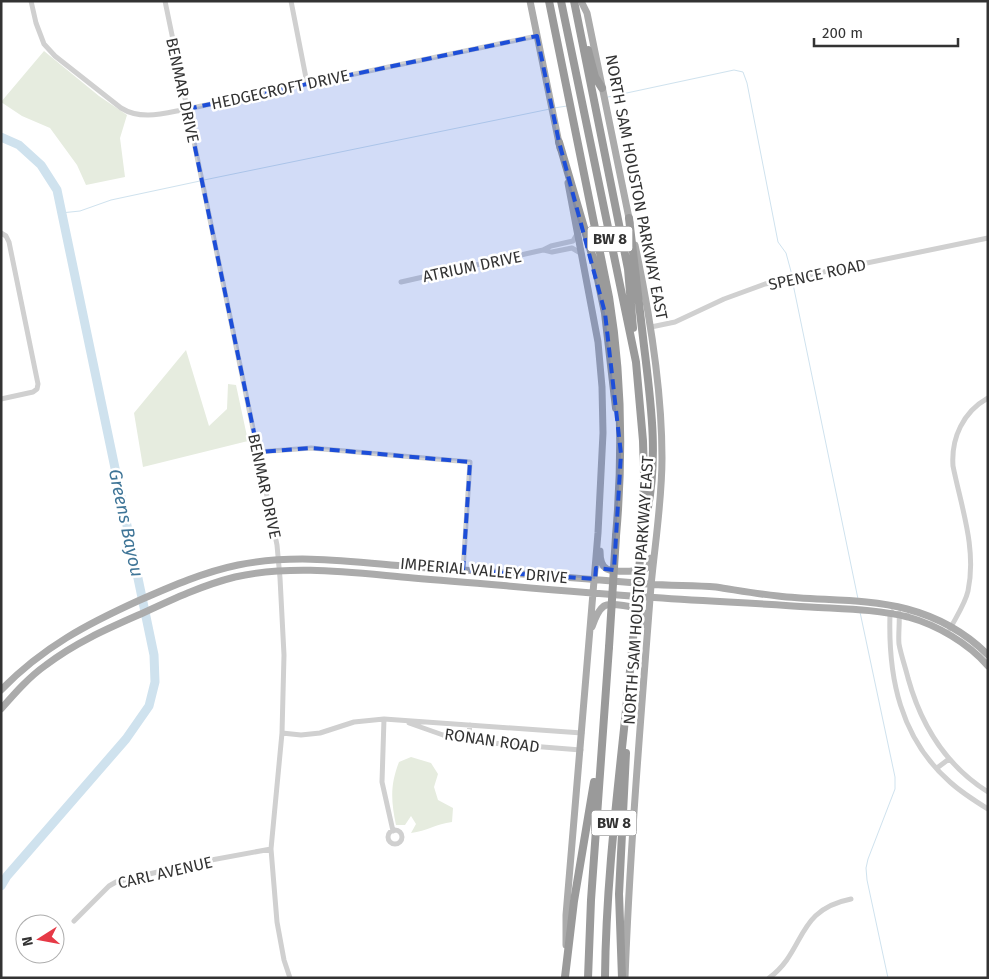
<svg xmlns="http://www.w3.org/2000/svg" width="989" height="979" font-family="'Fira Sans',sans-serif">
  <rect width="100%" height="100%" fill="#fff"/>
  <path fill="#e6ecdf" d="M44,51L99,96L127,115L120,138L125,177L86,185L77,165L50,128L22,116L1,102Z
    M186,350L209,426L227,409L228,384L236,385L248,441L143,467L134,413Z
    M411,757L431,763L438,774L434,787L438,800L453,808L452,822C436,824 427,831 411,833L416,824L411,816L405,825H396C391,801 390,785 399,762Z"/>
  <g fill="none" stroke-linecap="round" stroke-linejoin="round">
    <path stroke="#cfe2ee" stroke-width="1" d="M608,97L734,70L743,72L747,83L778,242L786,253L792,275
      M554,108L567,106
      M204,180L550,109
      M61,213L80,211L111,200L200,181
      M792,279L858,599
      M860,612L895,777V789L868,859L866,868L867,880L888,978"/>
    <path stroke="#cfe2ee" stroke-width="9" d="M1,137L19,145L41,165L57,190L154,655L155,682L149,706L126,739L7,876L1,886"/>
    <path stroke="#d0d0d0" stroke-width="5" d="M31,1L36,23L44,44L55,56L121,108C142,121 165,113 187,109L537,36
      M165,1L277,545L280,578L284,655L282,733L271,849L277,922L284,960L290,978
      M291,1L307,83
      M1,233L6,236L9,242L38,384L37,389L33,392L1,399
      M544,250L552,252L572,248L582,254
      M401,282L543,250L551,246L573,241L577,234
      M651,327L675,322L724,299L765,284L988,238
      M258,452L311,448L470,462L463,570
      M892,612L890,614C888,677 900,738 950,782C961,792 975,801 988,809
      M899,613C900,623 898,634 899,644C901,655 905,666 908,678C921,725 945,765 988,792
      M950,629C956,617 965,604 968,591C977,549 961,506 953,466C951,438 963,412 988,398
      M384,719L382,782L393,831
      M409,723L443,735L491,743L581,750
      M282,733L301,735L320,733L354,722L384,719L582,733
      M468,739L470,725
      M937,768L949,759
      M388 837a7 7 0 1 1 14 0a7 7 0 1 1-14 0Z
      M74,921L109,886L116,882L195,863L271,849
      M769,978C806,951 795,910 851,899"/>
    <path stroke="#ababab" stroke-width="7" d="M530,1L560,148
      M581,1L587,13L630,223
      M600,551C600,557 601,566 607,569C614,572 645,573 649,566C649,565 651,559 651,558
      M592,627C594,621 598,610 604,606C610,602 637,607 642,611L646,625
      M1,690C43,647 87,624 140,600C172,586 204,572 238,565C302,552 366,564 430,568C503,572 575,578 648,584C671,586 693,585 716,587C736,590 757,594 778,596C820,601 865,598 907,609C937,617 966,633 988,655
      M1,709C15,693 29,677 46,665C76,642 109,628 143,613C173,599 203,585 235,577C294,564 354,573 413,578C491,584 569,592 647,597C701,601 756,603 810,607C842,609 876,609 908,617C937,625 968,643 988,666
      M566,945V915L598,533L603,433L602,387L598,342L568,183
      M625,978C630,847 641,716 651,586C655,543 662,501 662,458C662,387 650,315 635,245"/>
    <path stroke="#9a9a9a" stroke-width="8" d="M549,1L609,297C622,377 623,456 616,536
      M561,1L636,362L643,441L644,474L642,536
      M574,1L628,269L633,328
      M588,50L595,77L602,88
      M559,142L595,265L605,313L616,408
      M629,218C634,261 639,303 644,346C651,403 659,460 646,517
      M565,977L574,901L594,782
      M588,978L591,900L609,647
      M605,978C606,868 622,759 632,650
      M622,978L619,894L626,753"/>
    <path stroke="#9a9a9a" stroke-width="8" d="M609,647L616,536
      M632,650L642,536"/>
  </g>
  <path fill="#1d4ed8" fill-opacity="0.2" stroke="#1d4ed8" stroke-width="4" stroke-dasharray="10 6" stroke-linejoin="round" d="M537,36L559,142L605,313L621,454L614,570L596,568L595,579L463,570L470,462L311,448L258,452L187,109Z"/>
  <g text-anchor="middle" stroke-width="5" stroke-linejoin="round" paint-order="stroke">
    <g fill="#fff" stroke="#707070" stroke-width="1">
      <rect x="587.5" y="226.5" width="45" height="25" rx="4"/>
      <rect x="591.5" y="810.5" width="45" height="25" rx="4"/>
    </g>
    <g font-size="15" font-weight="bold" fill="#333">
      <text x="610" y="244">BW 8</text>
      <text x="614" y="828">BW 8</text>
    </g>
    <g font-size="16" fill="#333" stroke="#fff">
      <text transform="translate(280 89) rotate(-12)" y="6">HEDGECROFT DRIVE</text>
      <text transform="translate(183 90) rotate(78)" y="6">BENMAR DRIVE</text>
      <text transform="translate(637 187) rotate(79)" y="6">NORTH SAM HOUSTON PARKWAY EAST</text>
      <text transform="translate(472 266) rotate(-12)" y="6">ATRIUM DRIVE</text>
      <text transform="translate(817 274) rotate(-12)" y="6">SPENCE ROAD</text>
      <text transform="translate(265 486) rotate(78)" y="6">BENMAR DRIVE</text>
      <text transform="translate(484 570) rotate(5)" y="6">IMPERIAL VALLEY DRIVE</text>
      <text transform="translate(638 590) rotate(-86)" y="6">NORTH SAM HOUSTON PARKWAY EAST</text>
      <text transform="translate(492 740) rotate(8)" y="6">RONAN ROAD</text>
      <text transform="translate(165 872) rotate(-13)" y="6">CARL AVENUE</text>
    </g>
    <g font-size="18" font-style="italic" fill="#3f7597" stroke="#fff">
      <text transform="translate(126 523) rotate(78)" y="6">Greens Bayou</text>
    </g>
  </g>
  <rect width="989" height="979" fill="none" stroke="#333333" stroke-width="5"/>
  <g transform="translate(40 939) rotate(259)"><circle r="24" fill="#ffffff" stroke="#adadad"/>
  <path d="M0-4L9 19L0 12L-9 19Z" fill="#e63946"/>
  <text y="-8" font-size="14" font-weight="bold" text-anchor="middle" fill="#333333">N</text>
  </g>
  <path d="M814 38v8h144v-8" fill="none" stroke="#333333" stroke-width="2.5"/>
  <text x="822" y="38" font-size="15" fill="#333333" stroke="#ffffff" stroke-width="4" paint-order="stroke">200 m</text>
</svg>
